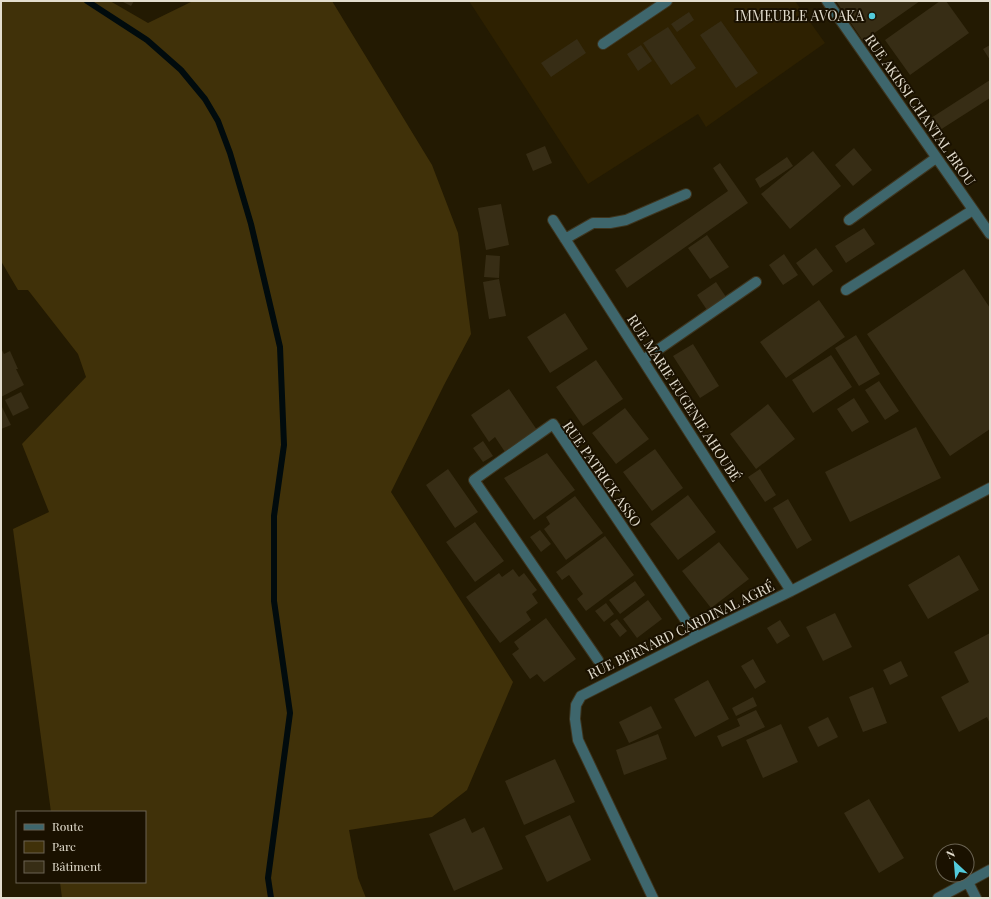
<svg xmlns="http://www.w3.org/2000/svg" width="991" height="899" font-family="'Playfair Display',serif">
  <rect width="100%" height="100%" fill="#231a02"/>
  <path fill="#2e2101" d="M469,1H795L825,43L706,127L698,114L588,184Z"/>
  <path fill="#403109" d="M1,1H110L148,23L193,1H332L432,165L458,233L471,334L444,385L391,492L513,682L467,790L432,817L349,830L358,878L366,898H62L60,882H145V812H51L13,529L49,512L22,444L86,377L78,354L28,290H18L1,261Z"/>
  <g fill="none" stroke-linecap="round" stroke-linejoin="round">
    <path stroke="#010b0d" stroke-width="6" d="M87,1L147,40L181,70L205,99L218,121L230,153L251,224L280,347L284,445L274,516V601L290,713L268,878L271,898"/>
  </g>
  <path fill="#372d15" d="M121,1H134L131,6Z
    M836,1H920L863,41Z
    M940,1H946L969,33L910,75L885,40Z
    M689,12L694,20L677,32L671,24Z
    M721,21L758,73L736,88L700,35Z
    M668,27L696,68L671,85L643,43Z
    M577,39L586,53L551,77L541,63Z
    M641,45L652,61L638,71L627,54Z
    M990,45V60L983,49Z
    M990,80V98L940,130L931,118Z
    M545,146L552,163L533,171L526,154Z
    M854,148L872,170L853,186L835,165Z
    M813,151L841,186L790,229L761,194Z
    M787,157L793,166L760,188L755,179Z
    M720,163L748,203L627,288L615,270L728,191L713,168Z
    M501,204L509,245L486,250L478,208Z
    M864,228L875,244L846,263L835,246Z
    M707,235L729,267L710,279L688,248Z
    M816,248L833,271L813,286L796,263Z
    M784,254L798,275L783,285L769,265Z
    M486,255L500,256L499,278L484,277Z
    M964,269L990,308V429L950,456L867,334Z
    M499,279L506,316L489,319L483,282Z
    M716,282L726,297L707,310L697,295Z
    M819,300L845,337L786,378L760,342Z
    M565,313L588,349L550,373L527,337Z
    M856,335L880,374L859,386L835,348Z
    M693,344L719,386L700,398L673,356Z
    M1,348L4,354L10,351L18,369H16L24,385L1,397Z
    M831,355L852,387L813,413L792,380Z
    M596,360L623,399L583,426L556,387Z
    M879,381L899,411L885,420L865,390Z
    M509,389L537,430L505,452L495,437L489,442L471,415Z
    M21,392L29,408L13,416L5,400Z
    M854,398L869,422L852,432L837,409Z
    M768,404L795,439L756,469L730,434Z
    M1,405L11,425L1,429Z
    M625,408L649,439L616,464L592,433Z
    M916,427L941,478L850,522L825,472Z
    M483,441L493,456L483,462L473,448Z
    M655,449L683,488L652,511L623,472Z
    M547,453L575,490L534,520L504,478Z
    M448,469L478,512L455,528L426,485Z
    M760,469L776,495L765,502L748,477Z
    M688,495L716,532L678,560L650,524Z
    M575,496L603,533L566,560L544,529L550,524L546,517Z
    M788,499L812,540L797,549L773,508Z
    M475,522L504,561L475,582L446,542Z
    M540,530L551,544L541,552L530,537Z
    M605,536L634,575L586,611L577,599L583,594L569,575L562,580L556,572Z
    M719,542L749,579L711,608L682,571Z
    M959,555L979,590L928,619L908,585Z
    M513,569L519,577L524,573L537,590L532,594L538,603L526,612L531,620L500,643L466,597L499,573L502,577Z
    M635,581L645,595L620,614L609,600Z
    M648,600L662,619L637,638L623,619Z
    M606,603L614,614L604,622L595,611Z
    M835,613L852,647L823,661L806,627Z
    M546,618L576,659L544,682L537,674L530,679L512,654L519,649L514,642Z
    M617,619L627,631L620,637L610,624Z
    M780,620L790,636L777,644L767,628Z
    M990,633V724L987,717L959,732L941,697L969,682L954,652Z
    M753,659L766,682L755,689L741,666Z
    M901,661L908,676L890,685L883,670Z
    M708,680L729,719L695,737L674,699Z
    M873,687L887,723L863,732L849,697Z
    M753,697L757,706L736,716L732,708Z
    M651,706L662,728L629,743L619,722Z
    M756,710L765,727L722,747L717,736L740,726L737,719Z
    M828,717L838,737L818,747L808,727Z
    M781,724L798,762L763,778L746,740Z
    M658,734L667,759L624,775L616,750Z
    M555,759L575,802L524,825L505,781Z
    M869,799L904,858L879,873L844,813Z
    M570,815L591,860L547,882L525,836Z
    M465,818L472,833L484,827L503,869L454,891L429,834Z"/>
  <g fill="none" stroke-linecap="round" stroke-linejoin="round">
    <g stroke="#3e351f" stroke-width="12">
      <path id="minor" d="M827,1L990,234
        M603,44L667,1
        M553,220L791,591
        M849,220L936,158
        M565,239L593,223H610L626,220L686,194
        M846,290L973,210
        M643,360L756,282
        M598,660L474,480L553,424L697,637
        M968,882L976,898
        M653,898L578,740L575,719L576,705L581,696L697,637L791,591L990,488
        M938,898L990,870"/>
    </g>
    <use href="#minor" stroke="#3e666c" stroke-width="10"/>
  </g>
  <circle fill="#53cbdc" stroke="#1a1100" stroke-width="1.5" cx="872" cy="16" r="4"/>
  <g text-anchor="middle" stroke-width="4" stroke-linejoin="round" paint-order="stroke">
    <g font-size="14" fill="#e3ddce" stroke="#1a1100" text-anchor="end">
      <text x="864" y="21">IMMEUBLE AVOAKA</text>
    </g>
    <g font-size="14" fill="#e3ddce" stroke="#1a1100">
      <text transform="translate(920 110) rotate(55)" y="5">RUE AKISSI CHANTAL BROU</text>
      <text transform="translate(684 398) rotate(57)" y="5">RUE MARIE EUGENIE AHOUBÉ</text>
      <text transform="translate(602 474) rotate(55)" y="5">RUE PATRICK ASSO</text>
      <text transform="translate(681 630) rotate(-26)" y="5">RUE BERNARD CARDINAL AGRÉ</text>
    </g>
  </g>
  <rect width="991" height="899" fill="none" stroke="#e3ddce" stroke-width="4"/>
  <rect x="16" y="811" width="130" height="72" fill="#1a1100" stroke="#6a6352"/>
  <rect x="24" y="824" width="20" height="6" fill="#3e666c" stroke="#6a6352"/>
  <text x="52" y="831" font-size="12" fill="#e3ddce">Route</text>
  <rect x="24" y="841" width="20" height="12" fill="#403109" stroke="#6a6352"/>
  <text x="52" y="851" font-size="12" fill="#e3ddce">Parc</text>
  <rect x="24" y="861" width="20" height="12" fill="#372d15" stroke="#6a6352"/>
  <text x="52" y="871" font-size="12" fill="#e3ddce">Bâtiment</text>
  <g transform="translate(955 863) rotate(334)"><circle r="19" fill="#1a1100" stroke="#6a6352"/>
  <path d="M0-3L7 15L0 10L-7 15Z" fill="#53cbdc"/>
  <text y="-6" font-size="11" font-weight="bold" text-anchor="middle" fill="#e3ddce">N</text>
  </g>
</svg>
